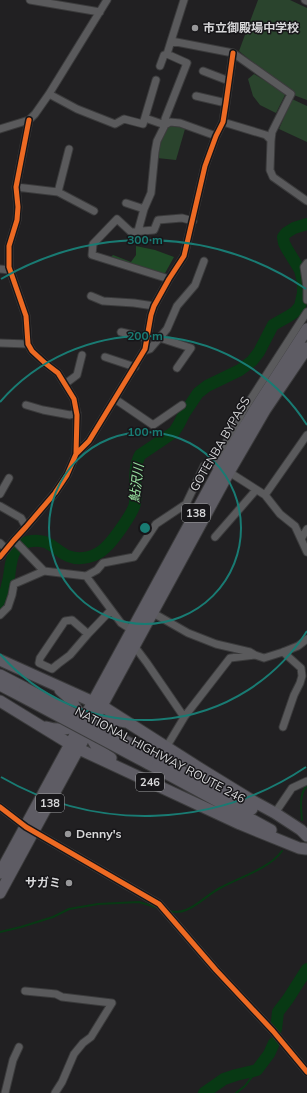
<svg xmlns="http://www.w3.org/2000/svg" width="307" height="1093" font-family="Mulish,'Noto Sans JP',sans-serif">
  <rect width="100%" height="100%" fill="#212022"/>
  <path fill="#2a442d" d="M258,0H290L307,8V100L291,94L239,51Z
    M254,74L286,93L276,113L260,105L253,96L248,79Z
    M292,99L307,106V142L279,129Z
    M166,124L181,125L185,129L176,160L157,158L159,140Z"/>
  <path fill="#204b27" d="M136,246L155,250L174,257L164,275L110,258L113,255L131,262L136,255Z"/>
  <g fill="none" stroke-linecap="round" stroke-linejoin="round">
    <path stroke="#083914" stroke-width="2" d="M302,820C301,810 299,793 307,786
      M168,911C173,912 180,913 186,910C199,905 209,893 222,887C240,877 269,869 282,851
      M0,932L21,927L53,917L69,909L98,904L139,902L159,908
      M236,1093L245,1086L257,1070"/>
    <path stroke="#083914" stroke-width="12" d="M0,609L2,607C4,597 7,587 9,577C10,570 11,557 15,551C20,541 35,539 45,542C53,545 60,553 68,556C80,561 96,557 105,548C113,541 134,512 135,503C137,487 132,470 140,455L174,432L179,424L184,414L198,393L207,386L240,370L252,361L259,352L273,325L289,316L295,312L300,306L303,293V282L300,270L287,249L284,243L283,237L286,233L294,228L307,224
      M276,1029L278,1012L288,999L307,969
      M204,1093L224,1079L236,1075L257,1070L269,1054L274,1043"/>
    <g stroke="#3b3b3c" stroke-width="9">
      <path id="minor" d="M30,0L100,12
        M184,0L171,41L233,53L291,94L272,132L271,140L270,170L273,177L307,201
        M305,0L307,1
        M160,66L164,55L167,54
        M203,71L229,81
        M49,94L77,109L115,124L124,119L143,124L156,80
        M196,96L226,103
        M145,118L165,125V119L187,63L167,54L171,41
        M223,122L266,135L271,140
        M0,129L29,120L35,114L49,94L107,0
        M16,187L58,192L94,211
        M58,192L69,149
        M126,203L144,209
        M138,231L144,209L151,193L155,152L157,141L165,125L170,122L180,123L216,136
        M307,263L304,267L307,287V300
        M0,269L10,270
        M169,279L92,255L93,244L117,219L131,232L154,230L158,220L182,218L193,221
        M91,296L103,301L134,303L154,306
        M121,332L147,338
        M160,338L191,348L177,368
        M0,343L28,344
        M144,351L150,349L167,329L177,306L195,285L204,261
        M105,357L135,367
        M65,384L77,375L82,355
        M115,399L153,425L182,405
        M26,405L43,410L70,415L77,413
        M76,454L89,441L145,349L151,315L154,306L169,279L184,256L205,166L216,136L223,122L226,103L233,53
        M214,464L245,408L307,312
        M229,472L265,495L280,514L295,526L307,552
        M0,494L9,478
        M265,495L307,435
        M0,506L21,518L26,527
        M215,537L256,490
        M301,539L307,529
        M14,540L44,571L86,576L121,623L132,630
        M0,543L6,549
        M0,557L14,540L26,527L55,493L67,475L76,454L77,415L74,399L58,373L45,363L32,351L28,344L26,316L9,267V246L17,220L18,207L16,187L29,120
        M86,576L97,570L103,563L134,557L156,524L186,504L204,466C210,462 214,464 220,468
        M153,613L188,633L216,644L250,652L255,655
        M0,615L8,607L12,595L14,584L44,571
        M88,634L72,620L65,621L40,658L39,663L52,669L58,664L70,655L88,634L111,610
        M135,647L147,663L184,717
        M283,727L294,695L300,683L302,676L301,668L283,652
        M167,746L185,716L230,658L255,655L264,658L283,652L298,646L307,639
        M0,807L26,827L159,904L216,970L273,1031L307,1072
        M275,813L292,788L307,781
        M25,991L56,994L62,997L112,1003L91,1037L83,1043L74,1054L62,1082L55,1093
        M5,1093L13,1060L19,1047"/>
    </g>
    <g stroke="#3b3b3c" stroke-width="13">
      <path id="highway" d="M0,660L102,706L204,771L253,801L275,813L301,830L307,836
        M0,675L25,688
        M0,685L21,696
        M60,690C71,698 78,709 82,722
        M0,701L70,744L79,749L240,824L299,848L306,849
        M89,726C91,742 97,750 111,758
        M46,727C59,731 72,729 84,723
        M89,727C100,721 113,719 125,722
        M152,755L252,809
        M147,763L271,830
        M0,873L220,468L254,411L307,329
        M0,893L229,472L265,410L307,348"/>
    </g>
    <use href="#minor" stroke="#5a5a5c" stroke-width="7"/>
    <use href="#highway" stroke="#5e5c64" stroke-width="11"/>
    <g stroke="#3b3b3c" stroke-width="13" stroke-linecap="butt">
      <path id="highway-bridge" d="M25,688L152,755
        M21,696L147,763"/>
    </g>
    <use href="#highway-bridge" stroke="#5e5c64" stroke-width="11"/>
    <g stroke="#171619" stroke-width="8">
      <path id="cycleway" d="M76,454L89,441L145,349L151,315L154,306L169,279L184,256L205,166L216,136L223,122L226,103L233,53
        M0,557L14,540L26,527L55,493L67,475L76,454L77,415L74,399L58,373L45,363L32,351L28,344L26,316L9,267V246L17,220L18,207L16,187L29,120
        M0,807L26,827L159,904L216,970L273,1031L307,1072"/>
    </g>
    <use href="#cycleway" stroke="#ed6a23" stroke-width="5"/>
  </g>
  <g fill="none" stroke="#197b73" stroke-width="2">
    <circle cx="145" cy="528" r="96"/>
    <path d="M307 631A192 192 0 0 1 0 654M0 402A192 192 0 0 1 307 425"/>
    <path d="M306 767A288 288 0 0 1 1 777M1 279A288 288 0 0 1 306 289"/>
  </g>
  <g fill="#979799" stroke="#171619" stroke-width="1.5">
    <circle cx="195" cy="28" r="4"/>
    <circle cx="68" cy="834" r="4"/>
    <circle cx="69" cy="883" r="4"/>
  </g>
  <g text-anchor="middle" stroke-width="3" stroke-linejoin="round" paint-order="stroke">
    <g fill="#171619" stroke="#9d9d9f" stroke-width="1">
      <rect x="182" y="504" width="28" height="18" rx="3"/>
      <rect x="136" y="773" width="28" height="18" rx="3"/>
      <rect x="36" y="794" width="28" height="18" rx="3"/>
    </g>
    <g font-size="11" font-weight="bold" fill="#d7d7d9">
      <text x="196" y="517">138</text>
      <text x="150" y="786">246</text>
      <text x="50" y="807">138</text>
    </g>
    <g font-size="12" font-weight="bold" fill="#d7d7d9" stroke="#171619" text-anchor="start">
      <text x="203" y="32">市立御殿場中学校</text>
      <text x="76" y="838">Denny's</text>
      <text x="61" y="887" text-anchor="end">サガミ</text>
    </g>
    <g font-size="12" fill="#d7d7d9" stroke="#171619">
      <text transform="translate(220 444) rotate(-60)" y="4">GOTENBA BYPASS</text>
      <text transform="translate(160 755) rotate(28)" y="4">NATIONAL HIGHWAY ROUTE 246</text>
    </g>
    <g font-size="13" font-style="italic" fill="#98e2a0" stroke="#171619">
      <text transform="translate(136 483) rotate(-83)" y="5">鮎沢川</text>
    </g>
  </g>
  <circle cx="145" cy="528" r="6" fill="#197b73" stroke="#171619" stroke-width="2"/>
  <g font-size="12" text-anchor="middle" font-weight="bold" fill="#197b73" stroke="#171619" stroke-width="3" stroke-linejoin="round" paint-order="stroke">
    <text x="145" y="244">300 m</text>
    <text x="145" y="340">200 m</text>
    <text x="145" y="436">100 m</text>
  </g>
</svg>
